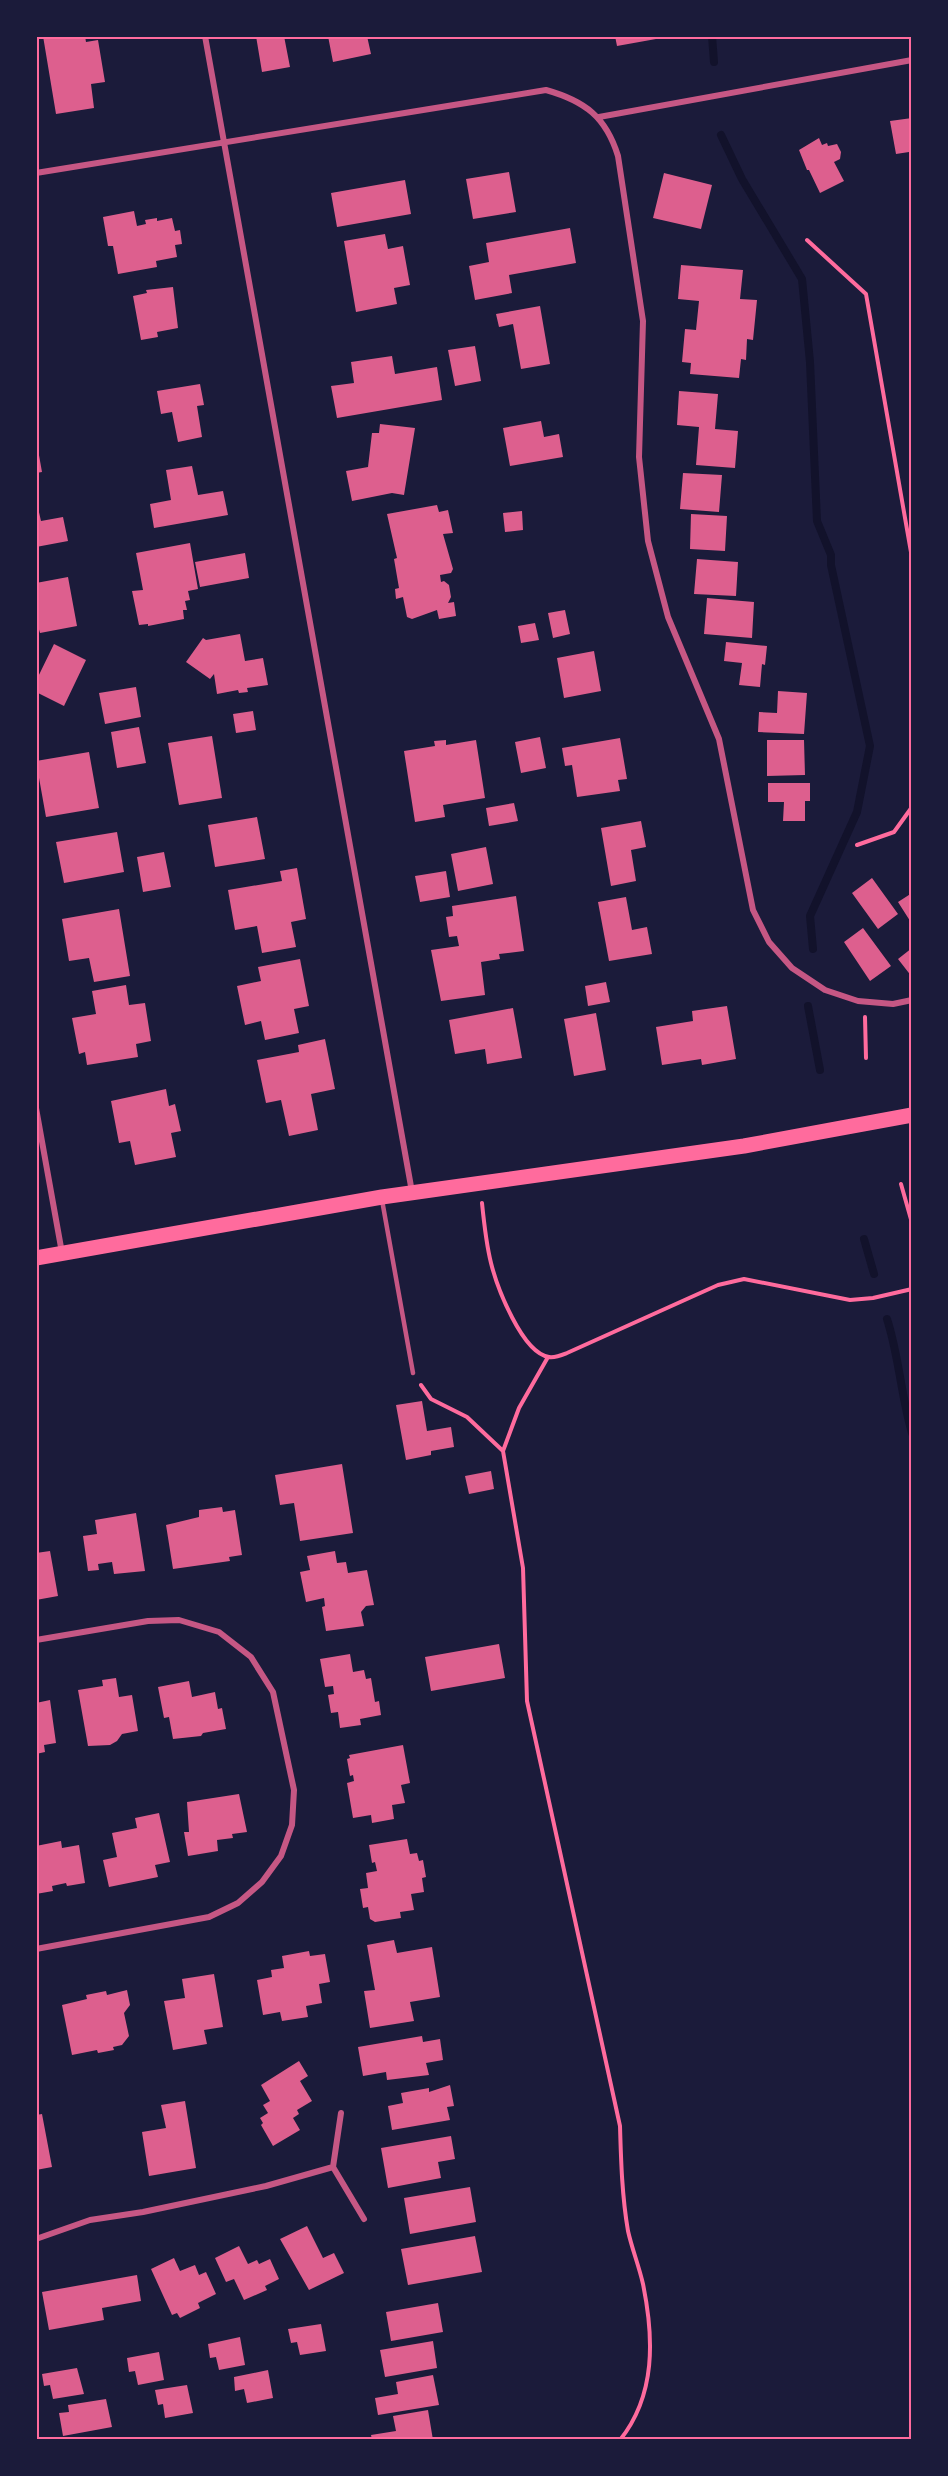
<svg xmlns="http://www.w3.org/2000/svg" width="948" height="2476" font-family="Montserrat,sans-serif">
  <rect width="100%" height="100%" fill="#1b1b3a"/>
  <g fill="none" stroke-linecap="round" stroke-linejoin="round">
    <path stroke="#12122b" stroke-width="8" d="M712,36L714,62
      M721,135L742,179L802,279L810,362L817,521L831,555V565L870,746L857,812L810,916L813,949
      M808,1006L820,1070
      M864,1239L874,1274
      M887,1319C899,1356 901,1396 912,1433"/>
  </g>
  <path fill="#dd5f8e" d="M43,36H85L86,42L98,40L105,82L91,84L94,108L56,114Z
    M256,36H284L290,67L262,72Z
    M328,36H367L371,54L333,62Z
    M615,36H655L656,39L617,46Z
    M912,118V161H911L909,152L896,154L890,121Z
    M819,138L822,145L827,143L828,146L837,144L841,152L840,159L834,162L844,181L820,193L809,170H807L799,150Z
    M509,172L516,212L473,219L466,179Z
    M664,173L712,185L701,229L653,218Z
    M405,180L411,214L337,227L331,193Z
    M134,211L137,226L146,224L145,220L157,218V221L172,218L175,231L180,230L182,244L175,245L177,257L156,261L157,267L118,274L113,246H108L103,217Z
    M570,228L576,263L509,275L512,293L475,300L469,266L489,262L486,243Z
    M385,234L388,249L403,246L410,285L394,288L397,304L356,312L344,241Z
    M681,265L743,270L740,299L757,300L753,340L747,339L746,360L741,359L739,378L690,374L691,363L682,362L685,329L696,330L699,301L678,299Z
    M173,287L178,328L157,332L158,337L141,340L133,296L147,293L146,290Z
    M540,306L550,364L521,369L513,324L499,327L496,314Z
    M475,346L481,381L455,386L448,350Z
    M392,356L395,374L437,367L442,400L337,418L331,386L354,383L351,362Z
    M200,384L204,405L197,406L202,437L178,442L172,412L161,414L157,391Z
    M679,391L718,394L715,429L738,431L735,468L696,465L699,427L677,425Z
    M541,421L544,437L559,434L563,457L510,466L503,428Z
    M380,424L415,428L404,495L392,493L352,501L346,471L368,467L372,433H379Z
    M37,444L42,472L36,473V445Z
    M192,466L198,495L223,491L228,515L154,528L150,504L171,500L166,470Z
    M683,473L722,475L719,512L680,509Z
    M36,499L41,521L63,517L68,541L36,547Z
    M437,505L439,512L448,510L453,533L443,534L453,569L451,573L440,575L441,582L444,581L449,585L451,597L448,603L454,602L456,616L439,619L437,610L412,619L407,617L403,597L396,599L395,589L399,588L394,559L397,558L387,514Z
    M522,511L523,530L505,532L503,513Z
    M691,514L727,516L725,551L690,549Z
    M190,543L198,589L188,591L190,600L185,601L187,610H183L184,619L148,626V624L139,625L132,591L143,590L136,553Z
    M245,553L249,578L200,587L195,562Z
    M697,559L738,562L736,596L694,594Z
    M68,577L77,626L40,633L36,619V583Z
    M707,598L754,602L752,638L704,634Z
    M565,610L570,634L553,638L548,613Z
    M535,623L539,640L521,643L518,626Z
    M240,634L245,661L263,658L268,685L247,688L248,692L239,693L238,690L217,694L214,674L210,679L186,662L203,638L206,640Z
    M726,642L767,646L765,665L762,664L760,687L739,685L742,663L724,661Z
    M54,644L86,660L64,706L36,692V681Z
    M594,651L601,691L564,698L557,658Z
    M136,687L141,717L105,724L99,693Z
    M778,691L807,693L804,734L758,732L759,712L777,713Z
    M253,711L256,730L236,733L233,714Z
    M139,727L146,763L117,768L111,732Z
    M212,736L222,798L179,805L168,743Z
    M540,737L546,768L521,773L515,742Z
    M620,738L627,779L618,780L620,791L577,797L572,765L565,766L562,748Z
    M446,740V745L476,740L485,798L443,805L445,817L415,822L404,751L435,746L434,741Z
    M767,740H804L805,775L767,776Z
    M89,752L99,808L46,817L36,761Z
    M768,783H810V801H805V821H783L784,802H768Z
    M514,803L518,821L489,826L486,808Z
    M257,817L265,859L215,867L208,825Z
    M641,821L646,847L631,850L636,881L611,886L601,828Z
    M117,832L124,872L64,883L56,842Z
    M486,847L493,884L458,891L451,854Z
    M164,852L171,887L143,892L137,857Z
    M297,868L306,919L291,922L296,947L262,953L257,926L235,930L228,890L282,881L280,871Z
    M446,871L450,897L420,902L415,876Z
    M872,878L898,914L878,929L852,893Z
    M912,893V924L898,902Z
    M516,896L524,951L499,954L500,959L481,962L485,995L441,1001L431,950L459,946L457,936L449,937L446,917L453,916L452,906Z
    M626,897L632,930L647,927L652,954L609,961L598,902Z
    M119,909L130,976L94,982L89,958L69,961L62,919Z
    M863,928L891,966L870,981L844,942Z
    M912,948V977L898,959Z
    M300,959L309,1006L294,1009L299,1033L265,1040L261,1021L245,1025L237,986L261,981L258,967Z
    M606,982L610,1002L588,1006L585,986Z
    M126,985L129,1005L145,1003L151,1041L136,1044L138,1057L87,1065L85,1052L79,1054L72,1018L96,1014L92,991Z
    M727,1006L736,1059L702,1065L701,1059L662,1065L656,1027L693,1021L692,1011Z
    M513,1008L522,1058L487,1064L485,1049L455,1054L449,1020Z
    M596,1013L606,1070L574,1076L564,1019Z
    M325,1039L335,1089L311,1094L318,1130L289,1136L281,1100L266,1103L257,1060L299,1052L298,1045Z
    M166,1089L169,1106L175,1104L181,1131L171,1133L176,1157L135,1165L130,1141L119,1143L111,1101Z
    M422,1401L427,1431L451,1427L454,1447L431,1451V1455L406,1460L396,1405Z
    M342,1464L353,1533L300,1541L294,1503L280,1505L275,1475Z
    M491,1471L494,1489L469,1494L465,1476Z
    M222,1507L223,1512L235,1510L242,1555L229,1557L230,1561L173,1569L166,1525L199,1517V1510Z
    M136,1513L145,1571L114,1574L112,1562L98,1564L99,1570L88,1571L83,1536L97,1534L95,1520Z
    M50,1551L58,1596L36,1600V1553Z
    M335,1551L337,1563L346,1562L348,1573L367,1570L374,1605L366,1606L361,1612L364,1626L326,1631L322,1607L325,1606L324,1598L306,1602L300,1572L310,1570L307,1556Z
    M499,1644L505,1678L431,1691L425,1657Z
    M350,1654L353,1672L364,1670L366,1679L371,1678L375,1702L379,1701L381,1715L360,1719L361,1725L340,1728L338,1712L331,1713L328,1695L334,1694L333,1686L325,1687L320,1659Z
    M116,1678L119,1697L132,1695L138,1731L122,1734L117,1741L110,1745L88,1746L78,1690L103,1686L102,1680Z
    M189,1681L192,1697L215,1692L218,1709L222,1708L226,1729L203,1733L201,1736L173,1739L169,1717L164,1718L158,1687Z
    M50,1700L56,1743L44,1745L45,1752L36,1754V1703Z
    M403,1745L410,1783L401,1785L405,1803L392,1805L394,1819L372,1823L371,1815L353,1818L347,1783L354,1781L353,1775L350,1776L347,1759L350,1758L349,1755Z
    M239,1794L247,1832L232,1834L233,1838L217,1840L218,1851L188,1856L184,1832H189L187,1802Z
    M159,1813L170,1862L155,1865L158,1877L109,1887L103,1860L117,1857L112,1833L137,1828L135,1818Z
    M407,1839L410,1854L417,1853L419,1861L423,1860L426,1877L422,1878L424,1892L411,1894L414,1910L400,1912L401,1918L375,1922L370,1919L368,1907L363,1908L360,1889L368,1888L366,1873L377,1871L375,1862L372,1863L369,1845Z
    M61,1841L62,1848L79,1845L85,1883L67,1886L66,1883L52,1886L53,1891L36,1894V1846Z
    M394,1940L397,1953L432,1947L440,1997L410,2002L414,2021L370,2028L364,1991L375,1990L367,1945Z
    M309,1951L310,1956L325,1954L330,1982L319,1984L322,2003L306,2006L308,2017L282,2021L280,2012L263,2015L257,1980L272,1977L271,1970L284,1968L282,1956Z
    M214,1974L223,2027L204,2030L207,2044L173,2050L164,2001L185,1998L182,1979Z
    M127,1990L130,2005L124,2013L129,2036L122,2045L113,2047L114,2050L98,2053L97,2050L72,2055L62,2005L87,1999L86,1995L106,1991L107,1995Z
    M422,2036L423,2042L440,2039L443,2060L426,2063L429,2075L387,2080L386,2072L363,2076L358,2047Z
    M299,2061L308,2076L300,2081L312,2101L297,2110L299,2114L293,2118L300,2130L273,2146L261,2125L263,2123L260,2118L268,2113L263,2105L270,2101L261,2085Z
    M450,2085L454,2106L447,2107L450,2120L392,2130L388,2106L403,2103L401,2093L429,2088V2092Z
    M185,2101L196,2168L149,2176L142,2132L166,2128L161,2105Z
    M42,2114L52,2167L36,2170V2115Z
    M451,2136L455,2159L438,2162L441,2178L388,2188L381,2148Z
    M470,2187L476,2222L410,2234L404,2198Z
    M307,2226L323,2258L334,2253L344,2273L309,2290L280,2239Z
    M475,2236L482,2272L408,2285L401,2249Z
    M239,2246L248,2264L257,2260L259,2264L270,2259L279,2279L265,2286L267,2290L244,2300L234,2279L226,2282L215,2258Z
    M174,2258L180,2271L195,2265L199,2275L206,2272L216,2294L198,2303L200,2308L180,2318L177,2313L172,2315L151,2269Z
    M137,2275L141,2301L102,2308L104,2320L49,2330L42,2292Z
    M438,2303L443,2332L391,2341L386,2312Z
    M321,2324L326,2351L300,2355L297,2342L291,2343L288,2329Z
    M240,2337L245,2365L219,2370L216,2357L210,2358L208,2344Z
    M433,2341L437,2368L385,2377L380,2350Z
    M159,2352L164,2380L138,2385L135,2371L129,2372L127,2358Z
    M77,2368L84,2394L53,2399L50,2385L44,2386L42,2374Z
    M268,2370L273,2398L247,2403L244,2389L235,2391L234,2377Z
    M433,2375L439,2405L378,2415L375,2398L398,2394L396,2382Z
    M187,2385L193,2413L165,2418L163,2404L158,2405L155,2390Z
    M106,2399L112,2427L63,2436L59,2413L69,2412L68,2405Z
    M428,2410L433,2440H372L371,2435L396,2431L393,2416Z"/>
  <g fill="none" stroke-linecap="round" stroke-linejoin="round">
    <path stroke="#ff6b9d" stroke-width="4" d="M807,240L866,294L912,558
      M857,845L894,832L912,807
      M865,1017L866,1058
      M901,1184L912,1223
      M482,1203C484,1223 486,1243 491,1263C497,1287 522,1353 549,1357C555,1358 562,1355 567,1353L718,1285L744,1279L850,1300L873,1298L912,1289
      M548,1357L519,1408L503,1451L523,1568L527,1701L620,2126C621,2161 622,2196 628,2231C632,2249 639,2266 643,2284C654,2338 656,2395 620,2440
      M421,1385L431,1399L467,1417L503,1451"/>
    <path stroke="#c65784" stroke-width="4.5" d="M382,1200L413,1373"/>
    <path stroke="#c65784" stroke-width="6" d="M205,36L412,1192
      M599,117L912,60
      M36,173L546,90C585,101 606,117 618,156L643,321L639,457L648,541L668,617L719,739L753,910L769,942L792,968L825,990L858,1001L893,1004L912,1000
      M36,1108L62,1253
      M36,1640L148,1621L179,1620L219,1632L251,1657L273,1692L294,1790L292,1825L281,1856L262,1882L238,1903L209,1917L36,1949
      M333,2167L341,2113
      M36,2239L90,2220L143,2212L266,2186L333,2167L364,2219
      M272,2440H277"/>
    <path stroke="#ff6b9d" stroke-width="15" d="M36,1258L382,1197L744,1146L912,1115"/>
  </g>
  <rect width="948" height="2476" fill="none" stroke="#1b1b3a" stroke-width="75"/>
  <rect x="38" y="38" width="872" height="2400" fill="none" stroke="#ff6b9d" stroke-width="2"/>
</svg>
